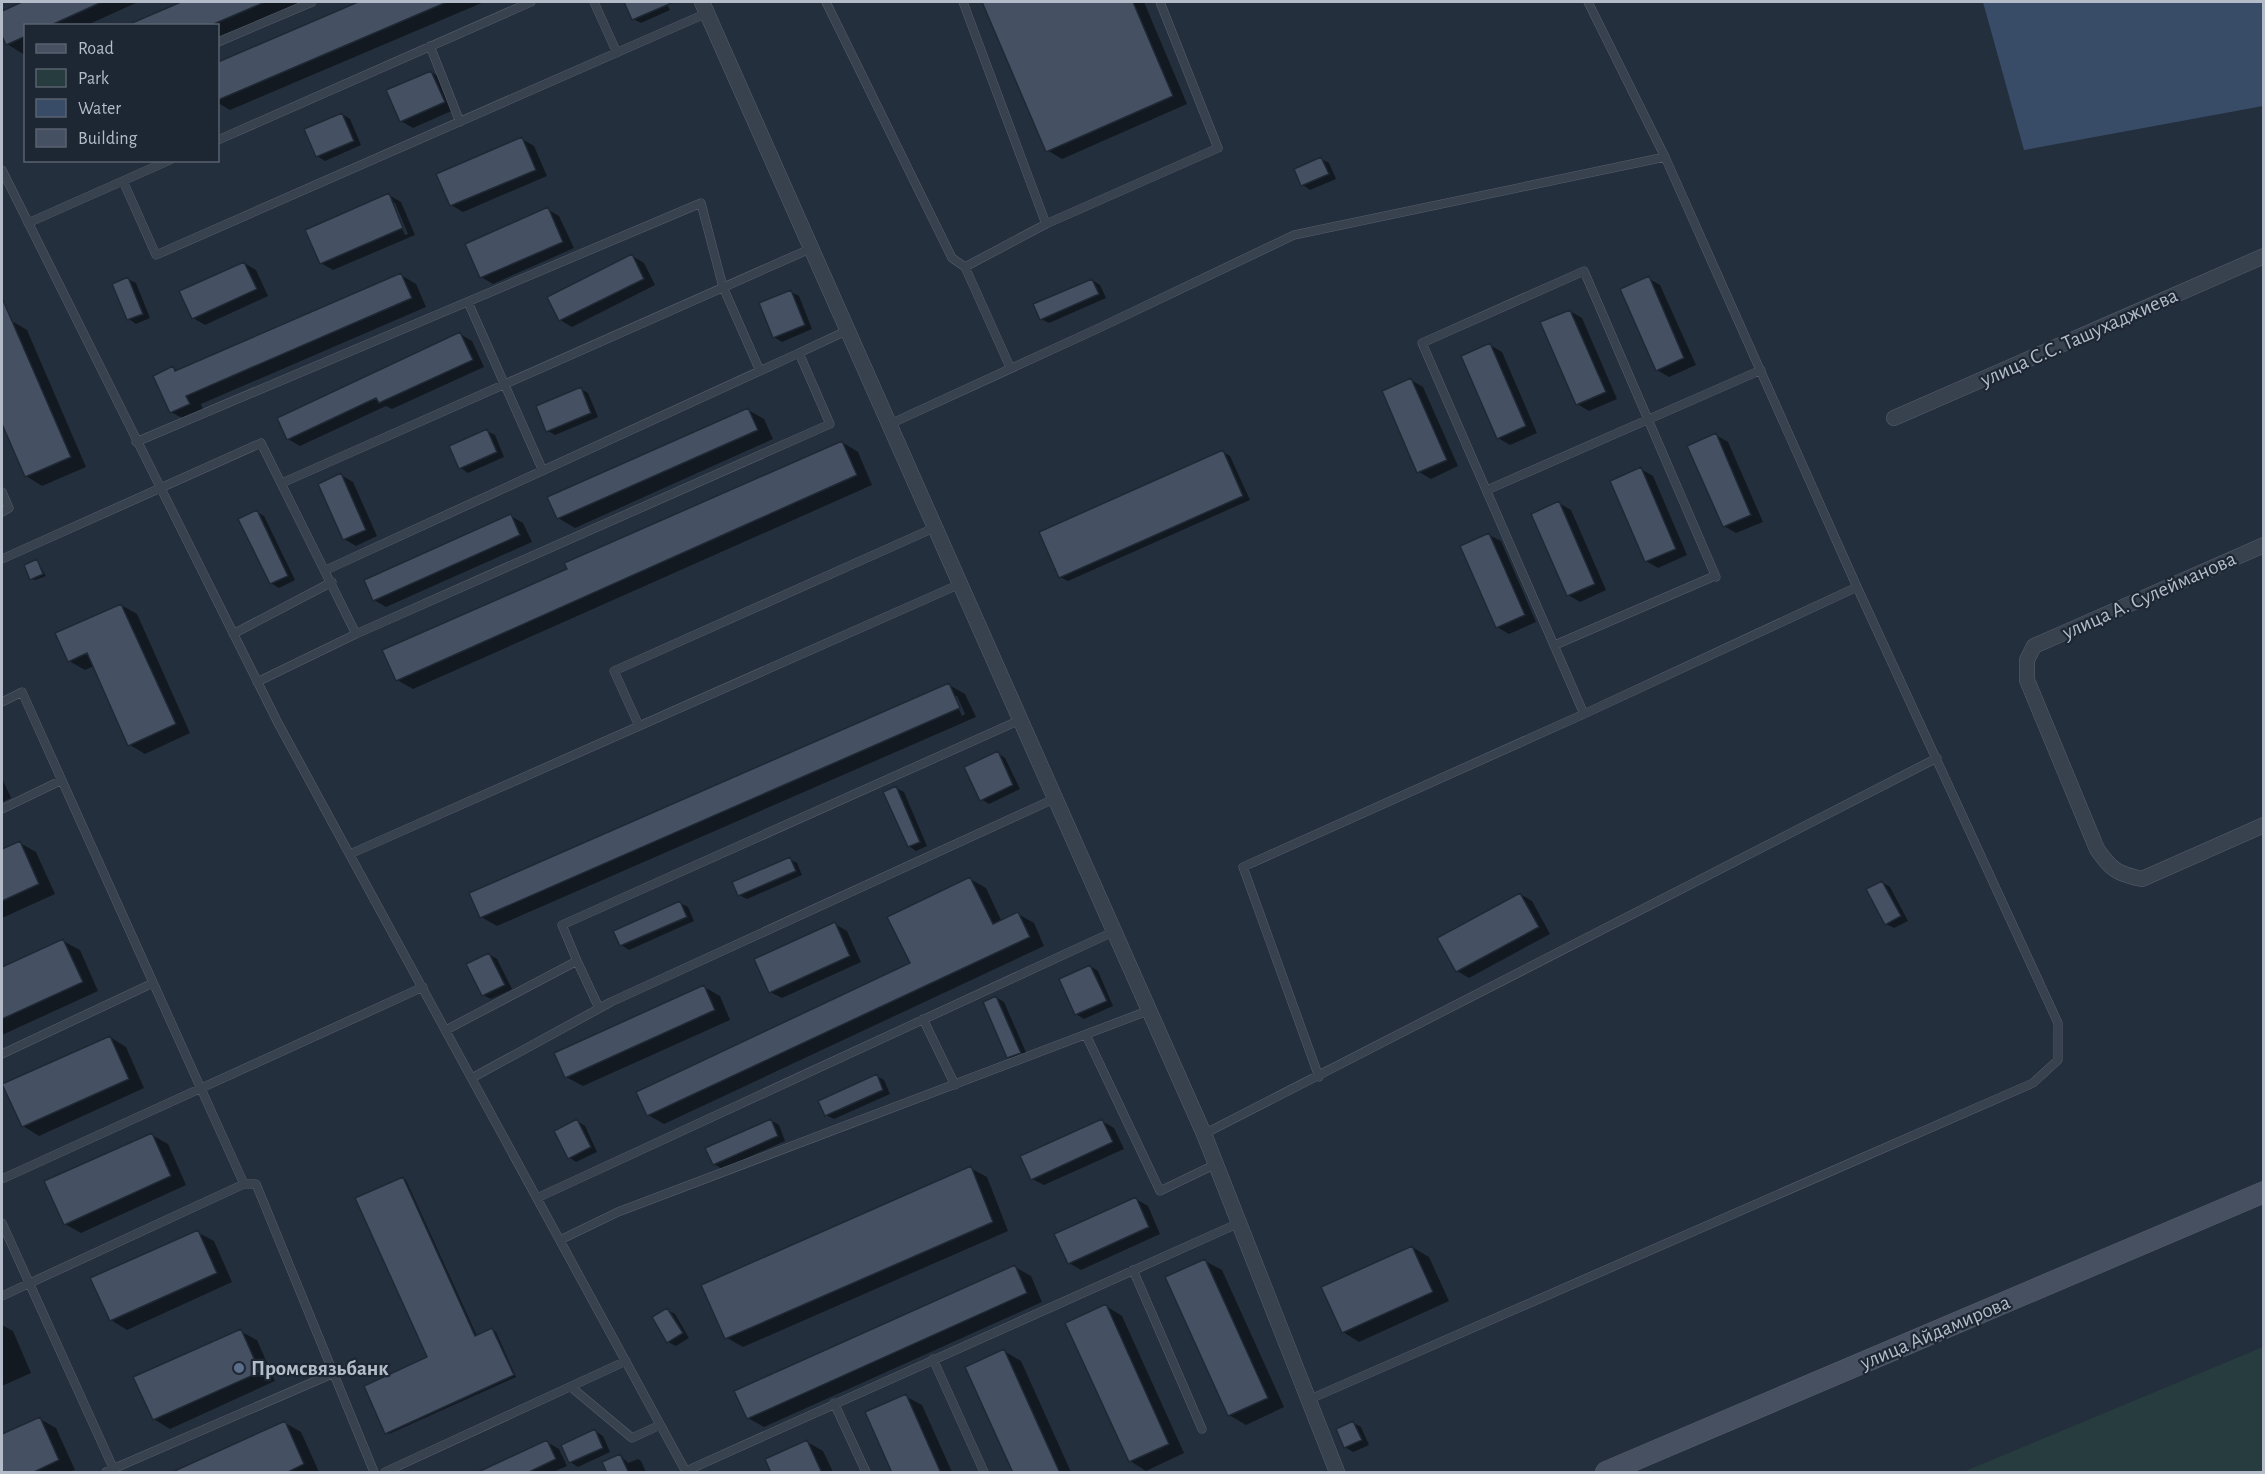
<svg xmlns="http://www.w3.org/2000/svg" width="2265" height="1474" font-family="'Alegreya Sans',sans-serif">
  <rect width="100%" height="100%" fill="#242f3e"/>
  <path fill="#263c3f" d="M2263,1347V1472H1963Z"/>
  <path fill="#394c67" d="M1983,2H2263V106L2024,150Z"/>
  <path fill="#0007" fill-rule="evenodd" d="M26,2H138L85,26H26V53L23,54L7,44L2,33V12Z
    M185,2H302L218,38V26H142L140,21Z
    M362,2H484L230,110L218,103V63Z
    M625,2H666L670,10L641,23L633,19Z
    M982,2H1144L1187,104L1062,159L1047,150Z
    M431,72L443,79L456,109L413,128L401,121Z
    M342,114L350,119L361,145L325,161L317,156Z
    M522,139L534,146L547,176L463,212L451,205Z
    M1321,159L1329,163L1336,179L1310,190L1303,185Z
    M389,195L401,202L415,235L333,270L321,263ZM391,203H395L408,234L405,235Z
    M547,209L559,216L574,248L493,284L481,277Z
    M632,256L644,263L655,285L572,327L560,320Z
    M244,263L256,270L268,296L205,325L193,318Z
    M401,275L416,284L426,307L201,404L204,412L186,420L171,412L173,368L179,371Z
    M1648,278L1660,285L1696,365L1669,377L1657,370Z
    M128,279L136,283L150,318L136,324L129,319Z
    M1092,280L1100,285L1106,298L1049,323L1041,319Z
    M791,292L799,296L812,329L782,342L774,337Z
    M1570,311L1582,318L1617,399L1589,411L1577,404Z
    M10,320L27,330L86,467L42,486L26,476L2,421V324Z
    M460,334L472,341L484,367L392,409L386,406L300,446L288,439Z
    M1490,345L1502,352L1537,433L1510,445L1498,438Z
    M1411,380L1423,387L1458,466L1431,479L1419,472Z
    M581,389L588,393L598,417L555,435L548,431Z
    M748,410L764,419L773,439L575,528L558,518Z
    M487,431L495,435L504,457L468,473L461,468Z
    M1716,435L1728,442L1763,522L1736,533L1724,526Z
    M842,442L858,452L872,485L413,689L397,680L569,570Z
    M1223,452L1230,456L1250,500L1068,581L1060,577Z
    M1641,469L1653,476L1687,555L1658,568L1646,561Z
    M341,475L353,482L377,536L356,546L344,539Z
    M1559,503L1571,510L1606,590L1580,602L1568,595Z
    M257,512L264,516L295,580L279,588L271,583Z
    M511,516L523,523L532,542L386,607L374,600Z
    M1489,535L1501,541L1536,622L1509,634L1497,627Z
    M37,561L46,576L35,580L31,579Z
    M121,605L137,614L190,733L145,754L130,745L94,666L85,670L69,661Z
    M949,685L965,694L976,717L497,926L481,917ZM953,696H957L965,714L962,716Z
    M998,753L1005,758L1020,789L989,804L981,799Z
    M2,778L11,798L2,802Z
    M896,788L904,792L927,846L916,851L909,846Z
    M20,843L36,852L55,894L2,918V851Z
    M790,859L797,863L802,875L747,899L739,895Z
    M970,879L986,888L1002,922L1018,914L1034,923L1044,946L664,1124L648,1115L912,964Z
    M1882,882L1890,887L1908,921L1894,928L1886,924Z
    M1520,894L1532,901L1550,934L1469,978L1457,971Z
    M680,903L688,907L694,921L629,950L621,945Z
    M835,924L847,931L861,962L782,998L770,992Z
    M63,941L80,950L98,991L2,1035V969Z
    M489,954L497,959L512,989L491,999L483,995Z
    M1090,966L1098,971L1113,1006L1084,1019L1076,1014L1061,979Z
    M704,987L720,996L730,1020L583,1086L566,1077Z
    M996,997L1004,1002L1028,1057L1016,1061L1008,1057Z
    M110,1037L126,1047L144,1088L39,1136L23,1126Z
    M877,1076L884,1080L890,1094L834,1119L826,1115Z
    M771,1120L779,1125L785,1141L722,1169L714,1164Z
    M577,1121L585,1126L597,1152L576,1162L569,1157Z
    M1102,1121L1114,1128L1124,1149L1044,1185L1032,1179Z
    M152,1135L168,1144L186,1185L81,1233L65,1224Z
    M970,1168L987,1177L1008,1231L743,1347L727,1338Z
    M403,1178L406,1180L477,1336L492,1330L496,1332L516,1377L389,1434L386,1432L429,1358Z
    M1136,1199L1148,1206L1160,1234L1081,1270L1069,1263Z
    M197,1232L214,1241L232,1282L127,1330L111,1320Z
    M1412,1247L1429,1257L1449,1301L1359,1342L1343,1332Z
    M1205,1261L1222,1270L1284,1407L1246,1425L1229,1415Z
    M1015,1267L1031,1276L1042,1302L764,1427L748,1418Z
    M1106,1306L1122,1316L1184,1453L1146,1471L1130,1461Z
    M667,1310L675,1314L689,1338L676,1346L668,1342Z
    M2,1325L13,1331L31,1373L2,1386Z
    M240,1331L257,1340L275,1381L170,1429L154,1419Z
    M1004,1351L1021,1361L1071,1472H1015Z
    M905,1396L922,1405L952,1472H894Z
    M40,1419L56,1428L75,1470L68,1472H2V1436Z
    M285,1423L301,1432L319,1472H180Z
    M1353,1423L1361,1427L1369,1445L1353,1452L1345,1447Z
    M595,1431L603,1436L610,1452L578,1467L570,1462Z
    M547,1442L559,1449L567,1466L553,1472H479Z
    M807,1442L823,1451L833,1472H773Z
    M620,1455L628,1463L638,1459L641,1461L646,1472H608Z"/>
  <path fill="#455162" stroke="#1f2835" stroke-width="1.5" d="M22,2H102L49,26H26V36L6,45L2,36V11Z
    M181,2H265L209,26H125Z
    M358,2H447L218,100V62Z
    M624,2H674L632,20Z
    M982,2H1133L1173,96L1046,152Z
    M431,71L445,102L400,122L386,90Z
    M342,113L354,141L316,157L304,129Z
    M522,137L536,170L450,206L436,174Z
    M1321,157L1329,174L1301,186L1294,169Z
    M389,193L403,228L320,264L305,230Z
    M548,207L563,242L480,278L465,244Z
    M632,254L644,279L559,321L547,297Z
    M244,262L257,289L192,319L179,291Z
    M401,273L412,298L186,396L190,404L170,413L153,376L173,366L175,371Z
    M1649,276L1684,358L1656,371L1620,289Z
    M128,277L143,314L127,320L112,284Z
    M1092,279L1099,294L1040,320L1033,304Z
    M791,290L805,325L773,338L759,303Z
    M2,298L71,457L25,477L2,424Z
    M1570,310L1606,392L1576,405L1540,322Z
    M460,332L473,360L379,403L376,398L287,440L277,418Z
    M1490,343L1526,426L1497,439L1461,356Z
    M1411,378L1447,460L1417,473L1382,391Z
    M581,387L591,413L546,432L536,406Z
    M748,408L758,430L557,519L547,497Z
    M487,429L497,452L459,469L449,446Z
    M1716,433L1751,515L1723,527L1687,446Z
    M842,441L857,475L396,681L382,650L567,569L564,563Z
    M1223,450L1243,496L1059,578L1039,532Z
    M1641,467L1676,549L1645,562L1610,481Z
    M341,473L366,530L343,540L318,484Z
    M1559,501L1595,584L1567,596L1531,514Z
    M257,510L288,576L270,584L238,519Z
    M511,514L520,535L373,601L364,580Z
    M1489,533L1525,615L1496,628L1460,546Z
    M37,559L43,574L30,580L24,565Z
    M121,604L176,724L128,746L87,653L68,662L55,633Z
    M949,683L960,708L480,918L469,893Z
    M998,751L1013,785L980,801L964,767Z
    M896,786L920,842L908,847L883,792Z
    M20,841L39,884L2,901V849Z
    M790,857L796,871L738,896L732,882Z
    M970,877L993,924L1018,912L1030,937L647,1116L636,1092L910,963L887,917Z
    M1882,881L1901,916L1885,925L1866,889Z
    M1520,893L1539,927L1456,972L1437,938Z
    M680,901L687,917L620,946L613,931Z
    M835,922L850,956L769,993L754,959Z
    M63,939L83,982L2,1019V967Z
    M489,953L505,985L482,996L466,964Z
    M1090,965L1107,1001L1075,1015L1059,979Z
    M704,985L715,1010L565,1078L554,1053Z
    M996,996L1021,1053L1007,1058L983,1002Z
    M110,1036L129,1079L22,1127L2,1084Z
    M877,1074L883,1090L825,1116L818,1101Z
    M577,1119L591,1147L568,1159L554,1131Z
    M771,1119L778,1136L713,1165L705,1148Z
    M1102,1119L1113,1142L1031,1180L1020,1156Z
    M152,1133L171,1176L64,1225L44,1181Z
    M971,1166L993,1222L725,1339L701,1285Z
    M403,1177L475,1336L492,1328L514,1375L385,1434L364,1386L427,1357L355,1198Z
    M1136,1197L1149,1227L1068,1264L1054,1234Z
    M198,1230L217,1273L110,1321L90,1278Z
    M1412,1246L1433,1292L1342,1333L1321,1287Z
    M1205,1259L1268,1398L1228,1416L1165,1277Z
    M1015,1265L1027,1293L747,1419L734,1391Z
    M1106,1304L1169,1444L1129,1462L1065,1323Z
    M667,1308L683,1333L667,1343L652,1317Z
    M241,1329L260,1372L153,1420L133,1377Z
    M1004,1349L1060,1473H1013L965,1367Z
    M906,1394L941,1473H892L865,1412Z
    M40,1417L59,1460L32,1473H2V1434Z
    M285,1421L304,1464L286,1473H170Z
    M1353,1421L1362,1440L1344,1448L1336,1429Z
    M595,1429L603,1448L569,1463L561,1445Z
    M547,1440L556,1459L527,1473H476Z
    M807,1440L822,1473H771L765,1459Z
    M620,1454L629,1473H607L602,1462Z"/>
  <g fill="none" stroke-linecap="round" stroke-linejoin="round">
    <g stroke="#565f6c" stroke-width="9">
      <path id="lane" d="M594,2L617,53
        M826,2L952,258L965,267L1010,367
        M963,2L1046,224
        M218,42L312,2
        M430,46L460,122
        M218,140L531,2
        M2,170L278,723L686,1472
        M123,181L156,255L707,13
        M28,223L170,160
        M965,267L1046,224L1218,148L1160,2
        M468,302L543,471
        M890,424L1099,328L1294,235L1665,157
        M136,442L701,203L723,287L760,371
        M282,483L812,248
        M1487,490L1761,370
        M2,492L9,508L2,512
        M2,559L261,443L356,634
        M326,570L799,353
        M233,634L332,582
        M1555,645L1710,578
        M257,682L356,634L830,424L799,353L848,330
        M2,702L22,692L244,1184H256L374,1472
        M1584,714L1422,343L1584,271L1716,577
        M639,726L614,671L936,527
        M2,809L62,780
        M350,854L960,584
        M577,961L599,1008
        M923,1019L955,1085
        M446,1030L577,961L562,925L1020,720
        M1086,1035L1160,1191L1216,1164
        M2,1054L153,983
        M1319,1077L1243,867L1584,714L1857,587
        M472,1078L611,1002L1056,798
        M1204,1134L1937,758
        M2,1179L423,987
        M537,1198L1115,931
        M2,1223L115,1472
        M560,1240L618,1212L1150,1010
        M1133,1270L1202,1429
        M2,1296L244,1184
        M933,1359L984,1472
        M571,1387L632,1438L660,1425
        M1308,1400L2033,1083L2058,1060V1023L1857,587L1665,157L1588,2
        M834,1403L866,1472
        M686,1471L1239,1223
        M106,1472L334,1373
        M385,1472L626,1361"/>
    </g>
    <g stroke="#565f6c" stroke-width="16">
      <path id="street" d="M702,2L1204,1134L1337,1472
        M1894,418L2264,256
        M2264,545L2034,646L2027,660V680L2097,849C2111,870 2118,874 2142,879L2264,825"/>
    </g>
    <g stroke="#565f6c" stroke-width="22">
      <path id="secondary" d="M1606,1472L2264,1192"/>
    </g>
    <use href="#lane" stroke="#38414e" stroke-width="8"/>
    <use href="#street" stroke="#38414e" stroke-width="15"/>
    <use href="#secondary" stroke="#465061" stroke-width="21"/>
  </g>
  <circle fill="#5c6f8a" stroke="#1d2633" stroke-width="2" cx="239" cy="1368" r="6"/>
  <g text-anchor="middle" stroke-width="4.5" stroke-linejoin="round" paint-order="stroke">
    <g font-size="21" fill="#b4bcc9" stroke="#1d2633">
      <text transform="translate(2079 337) rotate(-24)" y="7">улица С.С. Ташухаджиева</text>
      <text transform="translate(2149 595) rotate(-24)" y="7">улица А. Сулейманова</text>
      <text transform="translate(1935 1332) rotate(-23)" y="7">улица Айдамирова</text>
    </g>
    <g font-size="21" font-weight="bold" fill="#b4bcc9" stroke="#1d2633" text-anchor="start">
      <text x="251" y="1375">Промсвязьбанк</text>
    </g>
  </g>
  <rect width="2265" height="1474" fill="none" stroke="#b4bcc9" stroke-width="6"/>
  <rect x="24" y="24" width="195" height="138" fill="#1d2633" stroke="#59626f" stroke-width="1.5"/>
  <rect x="36" y="44" width="30" height="9" fill="#465061" stroke="#59626f" stroke-width="1.5"/>
  <text x="78" y="54" font-size="18" fill="#b4bcc9">Road</text>
  <rect x="36" y="69" width="30" height="18" fill="#263c3f" stroke="#59626f" stroke-width="1.5"/>
  <text x="78" y="84" font-size="18" fill="#b4bcc9">Park</text>
  <rect x="36" y="99" width="30" height="18" fill="#394c67" stroke="#59626f" stroke-width="1.5"/>
  <text x="78" y="114" font-size="18" fill="#b4bcc9">Water</text>
  <rect x="36" y="129" width="30" height="18" fill="#455162" stroke="#59626f" stroke-width="1.5"/>
  <text x="78" y="144" font-size="18" fill="#b4bcc9">Building</text>
</svg>
